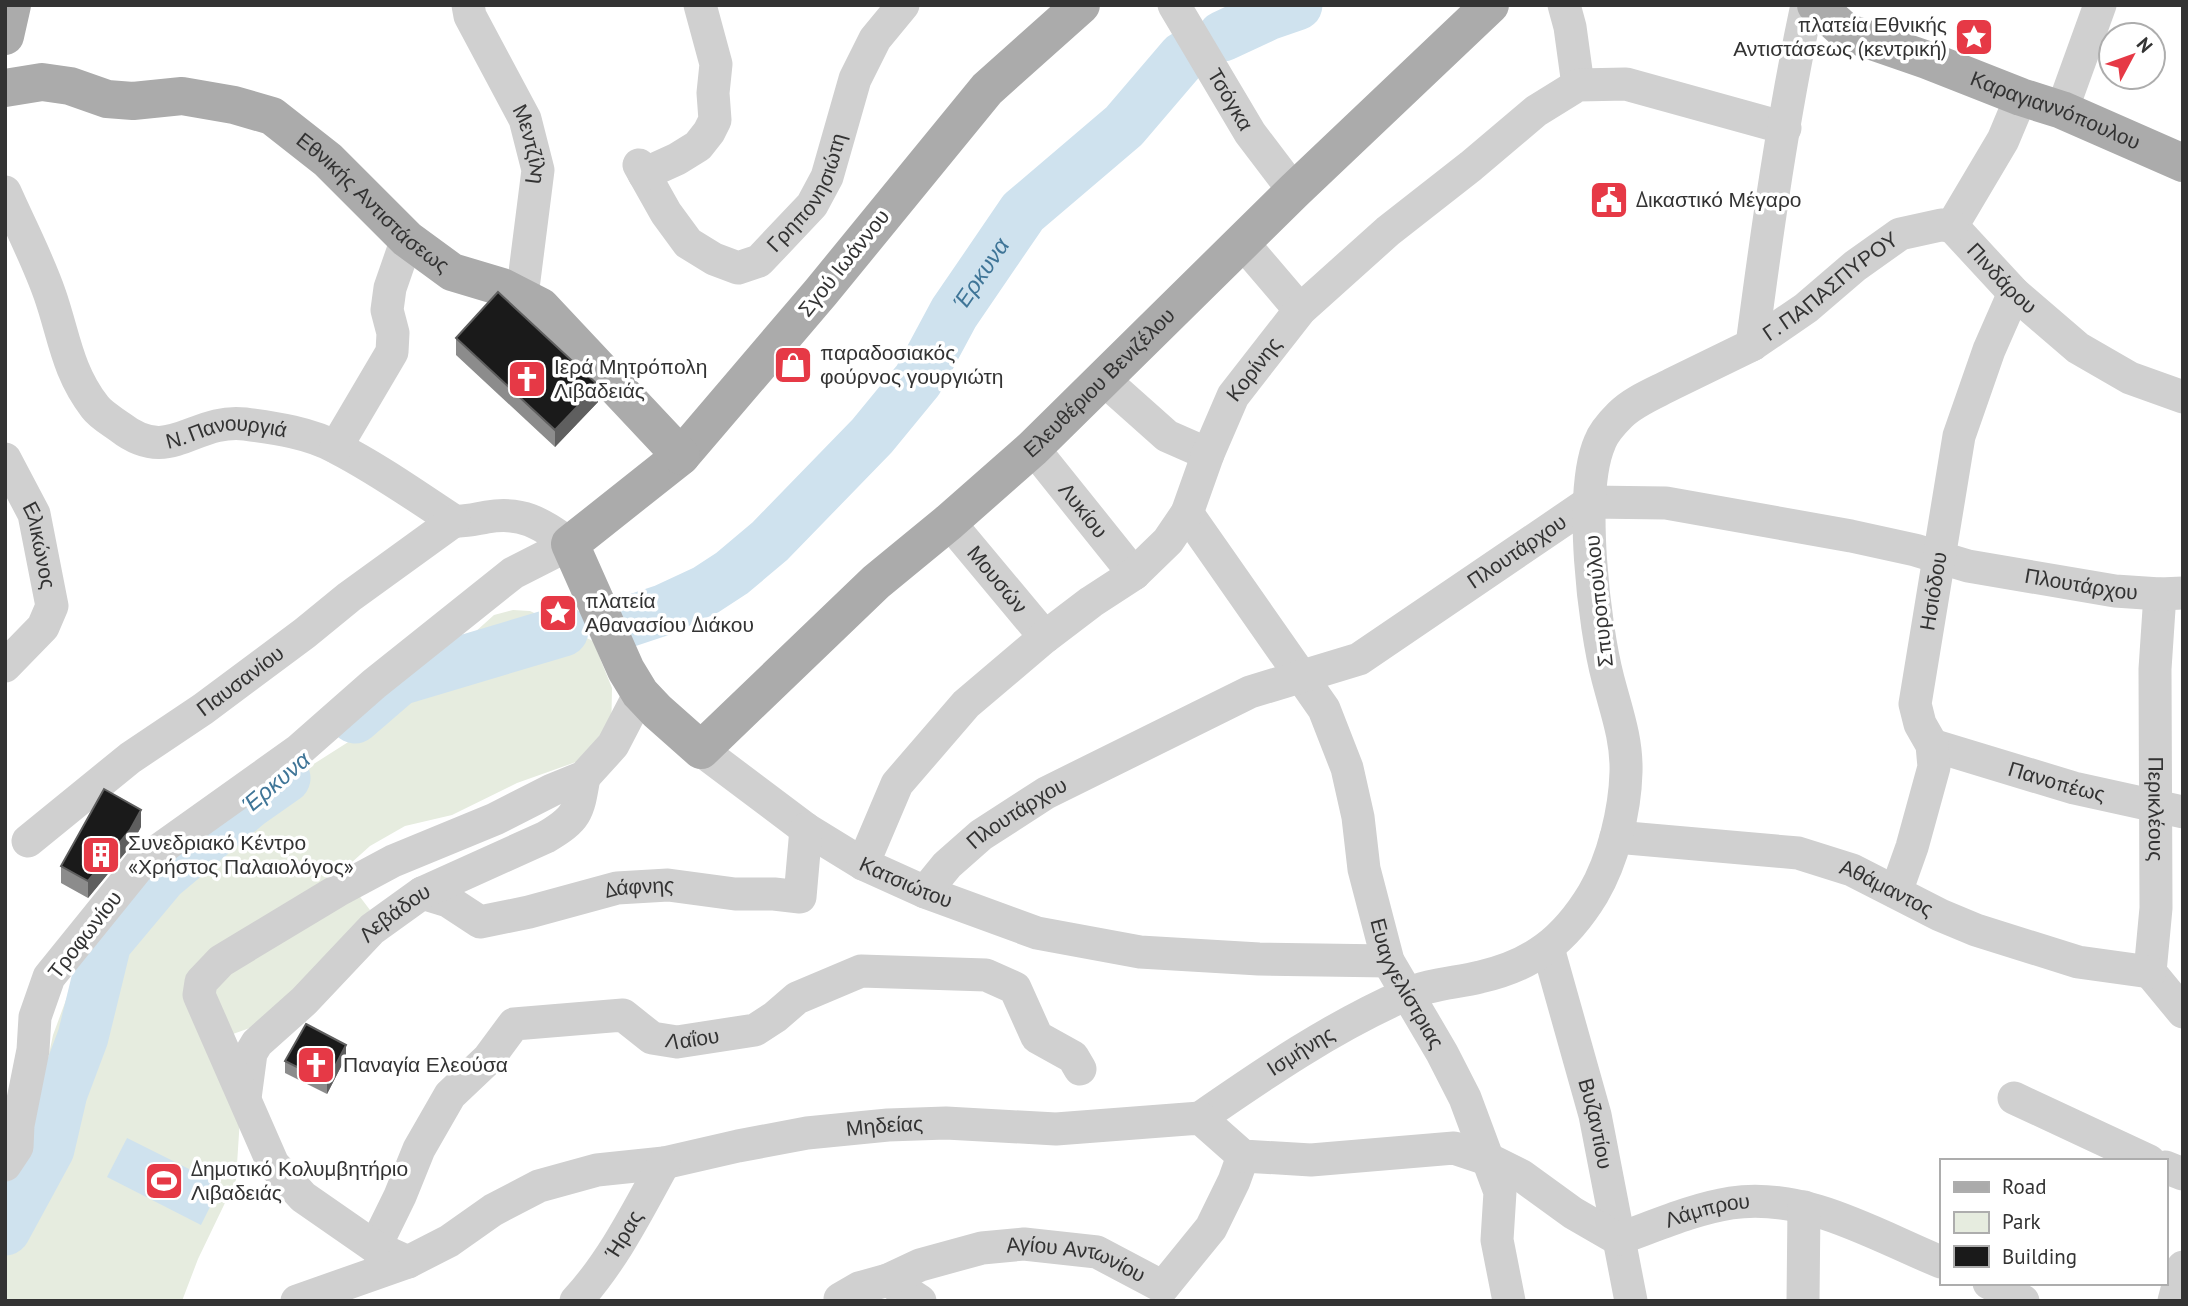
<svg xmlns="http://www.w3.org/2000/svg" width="2188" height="1306" font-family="'PT Sans',sans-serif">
  <rect width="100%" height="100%" fill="#fff"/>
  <path fill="#e6ecdf" d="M513,610L530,611L593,641L612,688L611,740L576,762L517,783L452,815L405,826L370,846L341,872L370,910L261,1024L233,1034L240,1118L236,1180L198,1259L182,1301H5V1186L27,1159L53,1035L76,973L108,926L147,879L180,849L364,732L494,615Z"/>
  <path fill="#cfe2ee" d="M127,1138L221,1185L201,1225L107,1177Z"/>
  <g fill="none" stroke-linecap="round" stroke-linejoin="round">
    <g stroke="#cfe2ee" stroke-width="51">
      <path d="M1223,36L1268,15L1297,5"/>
      <path id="s1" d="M627,622L663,610L706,590L732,573L770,541L872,436L918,380L954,313L1023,212L1124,126L1183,57"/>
      <path d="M355,718L399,680L563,631"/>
      <path d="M5,1230L49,1149L62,1093L83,1037L106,943L162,876L248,804L285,778"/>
    </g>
    <g stroke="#d0d0d0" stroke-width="33">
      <path id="s2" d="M468,5L470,16L525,119L538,170L522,296"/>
      <path id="s3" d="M1174,5L1250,133L1294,191"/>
      <path d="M1564,5L1570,27L1578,85"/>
      <path id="s4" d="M2021,97L2003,140L1952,226L2014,293L2078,348L2130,378L2183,397"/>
      <path d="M2062,110L2100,5"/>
      <path id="s5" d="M639,165L666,213L688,243L714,259L738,268L759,261L812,205L827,177L855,79L875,39L903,5"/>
      <path d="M644,174L677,159L698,146L709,132L715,120L713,93L716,64L700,5"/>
      <path id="s6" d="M5,192C20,226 38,260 50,295C64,335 67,371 95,407C101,415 112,421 120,427C170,466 193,418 245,424C275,428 311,433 337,448C378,469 416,496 454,521C466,522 475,519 487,517C524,511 541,524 570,544L513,573L374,684L299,750L142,862L49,977L35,1017L33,1050L18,1125L17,1147L5,1165"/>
      <path d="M1242,242L1300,310"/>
      <path id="s7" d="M1752,345L1806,308L1855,266L1900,234L1941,225L1952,226"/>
      <path d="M1103,379L1167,436L1208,454"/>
      <path d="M336,447L392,352L393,333L387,310L390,288L407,239"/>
      <path id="s8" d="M1033,448L1134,574"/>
      <path id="s9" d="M5,459L34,514L52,606L43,627L5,666"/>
      <path id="s10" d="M1187,513L1324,709L1347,768L1358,817L1364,869L1388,961L1442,1053L1465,1098L1500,1192L1497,1240L1509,1301"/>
      <path id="s11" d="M949,522L1045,637"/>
      <path id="s12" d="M2160,594L2155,669L2156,908L2150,972L2183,1012"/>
      <path id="s13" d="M1932,745L2074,788L2183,812"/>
      <path id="s14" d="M701,750L806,829L863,864L925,892L1037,933L1140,952L1259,959L1388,961"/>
      <path id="s15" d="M1616,837L1798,853L1852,870L1940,915L1976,930L2078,962L2150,972"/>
      <path id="s16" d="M28,841L130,758L203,709L305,633L349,597L454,521"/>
      <path id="s17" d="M863,864L897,784L966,704L1045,637L1091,602L1134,574L1168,541L1187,513L1208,454L1233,396L1300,310L1388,231L1471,166L1536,111L1578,85L1626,84L1785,128"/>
      <path id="s18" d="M925,892L947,865L981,835L1046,793L1250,692L1359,659L1590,502L1666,503L1851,536L1915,550L1968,566L2115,591L2160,594L2183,593"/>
      <path id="s19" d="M1896,892L1912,847L1934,767L1932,745L1920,724L1915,704L1959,436L1989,350L2014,293"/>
      <path id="s20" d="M422,893L448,901L480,922L529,912L617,888L668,885L735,894H774L800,897L806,829"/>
      <path id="s21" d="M1548,948L1595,1115L1631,1301"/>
      <path id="s22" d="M245,1098L251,1053L257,1043L304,1001L372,929L422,893L546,837C578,818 578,812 584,777"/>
      <path d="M2014,1098L2149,1161"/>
      <path id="s23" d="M1200,1118C1265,1073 1332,1027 1405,995C1428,984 1456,983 1480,977C1533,965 1565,940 1593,894C1613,860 1625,811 1626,772C1627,739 1616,710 1608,679C1594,626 1578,492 1600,442C1603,434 1613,422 1620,415C1634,401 1655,393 1672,384C1699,371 1725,358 1752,345C1767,231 1783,117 1807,5"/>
      <path d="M2165,1167L2183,1174"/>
      <path id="s24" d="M375,1247L400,1196L419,1149L450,1095L488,1059L514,1024L623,1015L652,1038L677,1042L755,1030L775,1017L797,998L861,971L986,975L1015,988L1037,1037L1073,1057L1080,1069"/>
      <path d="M408,1262L375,1247L303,1197L273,1164L199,995L201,982L221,961L337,891L393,861L495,819L552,790L584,777L613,745L640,693"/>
      <path d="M888,1280L920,1301"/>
      <path d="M1989,1283L2023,1301"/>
      <path id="s25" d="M840,1299L859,1288L888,1280L920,1265L982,1248L1024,1244L1097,1252L1163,1287L1211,1228L1234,1181L1243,1156"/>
      <path id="s26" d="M297,1301L408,1262L449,1241L493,1210L539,1186L597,1170L664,1163L738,1146L807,1133L888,1125L946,1123L1056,1129L1200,1118L1243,1156L1311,1160L1454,1148L1490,1160L1522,1176L1573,1213L1618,1239C1655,1226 1693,1209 1731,1203C1806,1192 1875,1235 1941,1262"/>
      <path id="s27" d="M576,1301C613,1261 638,1210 664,1163"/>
      <path d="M1803,1301L1804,1207"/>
      <path d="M2174,1301L2183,1267"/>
    </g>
    <g stroke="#ababab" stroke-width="38">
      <path id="s28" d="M1081,5L987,89L821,292L681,456L570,544L626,670L640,693L657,711L701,750L876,582L949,522L1033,448L1294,191L1490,5"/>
      <path id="s29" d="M1816,5L1846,32L1927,60L2021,97L2062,110L2183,163"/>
      <path d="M5,36L12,5"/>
      <path id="s30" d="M5,88L42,82L70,86L107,99L133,101L182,96L234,105L272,116L328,160L407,239L452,272L502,287L541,307L681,456"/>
    </g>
  </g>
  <path fill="#8c8c8c" d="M456,338L598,402L555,447L456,355Z
    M141,827L130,847L88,898L61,883V866Z
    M346,1057L327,1094L285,1073V1061Z"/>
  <path fill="#5f5f5f" d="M598,385V402L555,447V430Z
    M141,810V827L130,847L88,898V881Z
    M346,1045V1057L327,1094V1082Z"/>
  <path fill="#1a1a1a" stroke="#5f5f5f" stroke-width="2" d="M498,292L598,385L555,430L456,338Z
    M104,789L141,810L130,830L88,881L61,866Z
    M306,1024L346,1045L327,1082L285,1061Z"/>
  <defs>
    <g id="sight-square" transform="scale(2.0125)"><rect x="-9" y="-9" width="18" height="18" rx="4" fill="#e63946" stroke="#fff"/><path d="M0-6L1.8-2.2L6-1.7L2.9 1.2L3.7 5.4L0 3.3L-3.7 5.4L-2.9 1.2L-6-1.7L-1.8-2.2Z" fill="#fff"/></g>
    <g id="civic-square" transform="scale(2.0125)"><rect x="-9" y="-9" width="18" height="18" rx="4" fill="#e63946" stroke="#fff"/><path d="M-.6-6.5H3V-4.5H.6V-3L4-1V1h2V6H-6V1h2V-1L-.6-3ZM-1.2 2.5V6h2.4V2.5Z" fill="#fff"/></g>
    <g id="shop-square" transform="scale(2.0125)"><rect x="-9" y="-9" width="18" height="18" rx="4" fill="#e63946" stroke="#fff"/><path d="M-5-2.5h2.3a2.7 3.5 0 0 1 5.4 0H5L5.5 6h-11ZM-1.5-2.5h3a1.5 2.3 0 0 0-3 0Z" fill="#fff"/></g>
    <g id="church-square" transform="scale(2.0125)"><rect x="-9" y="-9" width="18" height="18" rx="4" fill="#e63946" stroke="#fff"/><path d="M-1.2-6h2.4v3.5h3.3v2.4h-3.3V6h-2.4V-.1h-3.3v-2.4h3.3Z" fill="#fff"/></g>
    <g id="building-square" transform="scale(2.0125)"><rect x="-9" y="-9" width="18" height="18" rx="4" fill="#e63946" stroke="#fff"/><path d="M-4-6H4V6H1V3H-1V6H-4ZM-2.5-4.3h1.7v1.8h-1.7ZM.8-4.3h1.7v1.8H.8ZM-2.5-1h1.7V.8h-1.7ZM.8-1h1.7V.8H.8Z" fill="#fff"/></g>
    <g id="stadium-square" transform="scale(2.0125)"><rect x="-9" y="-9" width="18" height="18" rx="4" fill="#e63946" stroke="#fff"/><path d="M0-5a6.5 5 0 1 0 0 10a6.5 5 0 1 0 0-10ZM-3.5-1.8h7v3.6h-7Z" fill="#fff"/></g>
  </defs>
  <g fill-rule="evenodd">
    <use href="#sight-square" x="1974" y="37"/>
    <use href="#civic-square" x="1609" y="200"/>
    <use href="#shop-square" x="793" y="365"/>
    <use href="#church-square" x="527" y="379"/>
    <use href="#sight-square" x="558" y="613"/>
    <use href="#building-square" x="101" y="855"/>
    <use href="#church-square" x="316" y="1065"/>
    <use href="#stadium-square" x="164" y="1181"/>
  </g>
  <g text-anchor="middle" stroke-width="7" stroke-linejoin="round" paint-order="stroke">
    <g font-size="21" fill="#333" stroke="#fff" text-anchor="start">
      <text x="1947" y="32" text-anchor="end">πλατεία Εθνικής<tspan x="1947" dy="24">Αντιστάσεως (κεντρική)</tspan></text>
      <text x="1636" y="207">Δικαστικό Μέγαρο</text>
      <text x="820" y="360">παραδοσιακός<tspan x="820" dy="24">φούρνος γουργιώτη</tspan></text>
      <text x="554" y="374">Ιερά Μητρόπολη<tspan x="554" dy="24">Λιβαδειάς</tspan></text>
      <text x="585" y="608">πλατεία<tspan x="585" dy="24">Αθανασίου Διάκου</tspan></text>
      <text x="128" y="850">Συνεδριακό Κέντρο<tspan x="128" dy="24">«Χρήστος Παλαιολόγος»</tspan></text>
      <text x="343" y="1072">Παναγία Ελεούσα</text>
      <text x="191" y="1176">Δημοτικό Κολυμβητήριο<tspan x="191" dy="24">Λιβαδειάς</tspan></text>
    </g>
    <g font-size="21" fill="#333" stroke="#fff">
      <text dy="7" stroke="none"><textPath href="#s3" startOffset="110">Τσόγκα</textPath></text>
      <text dy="7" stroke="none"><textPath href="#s29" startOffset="264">Καραγιαννόπουλου</textPath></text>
      <text dy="7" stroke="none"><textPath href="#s2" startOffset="154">Μεντζίλη</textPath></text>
      <text dy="7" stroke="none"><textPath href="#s5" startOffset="256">Γρηπονησιώτη</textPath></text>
      <text dy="7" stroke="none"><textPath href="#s30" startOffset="406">Εθνικής Αντιστάσεως</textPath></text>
      <text transform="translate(844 263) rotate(-51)" y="7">Σγού Ιωάννου</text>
      <text dy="7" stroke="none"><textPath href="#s4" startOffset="219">Πινδάρου</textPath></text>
      <text dy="7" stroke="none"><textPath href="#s7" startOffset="98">Γ. ΠΑΠΑΣΠΥΡΟΥ</textPath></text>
      <text dy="7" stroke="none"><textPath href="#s17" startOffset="646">Κορίνης</textPath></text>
      <text dy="7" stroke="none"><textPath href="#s28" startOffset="1536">Ελευθέριου Βενιζέλου</textPath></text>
      <text dy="7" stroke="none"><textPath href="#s6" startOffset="378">Ν. Πανουργιά</textPath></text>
      <text dy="7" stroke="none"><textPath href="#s8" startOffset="80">Λυκίου</textPath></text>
      <text dy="7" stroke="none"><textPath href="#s9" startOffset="94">Ελικώνος</textPath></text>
      <text dy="7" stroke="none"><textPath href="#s18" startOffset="690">Πλουτάρχου</textPath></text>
      <text dy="7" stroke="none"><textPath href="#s11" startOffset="75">Μουσών</textPath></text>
      <text dy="7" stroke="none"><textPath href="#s18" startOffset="1278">Πλουτάρχου</textPath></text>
      <text dy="7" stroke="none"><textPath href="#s19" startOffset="312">Ησιόδου</textPath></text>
      <text transform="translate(1599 601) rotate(-96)" y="7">Σπυροπούλου</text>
      <text dy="7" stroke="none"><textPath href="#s16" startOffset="266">Παυσανίου</textPath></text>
      <text dy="7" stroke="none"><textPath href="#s13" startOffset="130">Πανοπέως</textPath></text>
      <text dy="7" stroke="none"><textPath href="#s12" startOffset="215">Περικλέους</textPath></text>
      <text dy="7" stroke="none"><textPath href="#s18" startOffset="122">Πλουτάρχου</textPath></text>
      <text dy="7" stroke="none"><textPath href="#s14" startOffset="245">Κατσιώτου</textPath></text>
      <text dy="7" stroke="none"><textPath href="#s20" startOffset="229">Δάφνης</textPath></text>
      <text dy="7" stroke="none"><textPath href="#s15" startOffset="278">Αθάμαντος</textPath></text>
      <text dy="7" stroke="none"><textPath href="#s22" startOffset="247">Λεβάδου</textPath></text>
      <text transform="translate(85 935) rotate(-52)" y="7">Τροφωνίου</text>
      <text dy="7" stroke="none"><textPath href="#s10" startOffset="528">Ευαγγελίστριας</textPath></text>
      <text dy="7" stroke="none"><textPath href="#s24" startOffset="453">Λαΐου</textPath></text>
      <text dy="7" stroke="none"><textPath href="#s23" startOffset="121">Ισμήνης</textPath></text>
      <text dy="7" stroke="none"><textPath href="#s21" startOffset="182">Βυζαντίου</textPath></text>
      <text dy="7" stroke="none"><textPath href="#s26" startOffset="621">Μηδείας</textPath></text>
      <text dy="7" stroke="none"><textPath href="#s26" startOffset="1489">Λάμπρου</textPath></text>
      <text dy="7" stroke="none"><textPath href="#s27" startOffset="82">Ήρας</textPath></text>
      <text dy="7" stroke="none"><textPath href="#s25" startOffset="248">Αγίου Αντωνίου</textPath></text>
    </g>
    <g font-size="23" font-style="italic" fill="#3f7597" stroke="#fff">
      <text dy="8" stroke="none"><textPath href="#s1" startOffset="509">Έρκυνα</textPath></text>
      <text transform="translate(276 782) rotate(-40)" y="8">Έρκυνα</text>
    </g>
  </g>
  <rect width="2188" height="1306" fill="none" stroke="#333333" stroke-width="14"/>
  <rect x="1940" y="1159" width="228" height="126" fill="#ffffff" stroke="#adadad" stroke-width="2"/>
  <rect x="1954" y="1182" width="35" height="10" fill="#ababab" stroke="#adadad" stroke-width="2"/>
  <text x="2002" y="1194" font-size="21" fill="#333333">Road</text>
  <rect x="1954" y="1212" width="35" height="21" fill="#e6ecdf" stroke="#adadad" stroke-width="2"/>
  <text x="2002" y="1229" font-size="21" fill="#333333">Park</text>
  <rect x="1954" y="1246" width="35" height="21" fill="#1a1a1a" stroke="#adadad" stroke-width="2"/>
  <text x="2002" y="1264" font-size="21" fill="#333333">Building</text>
  <g transform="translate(2132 56) rotate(49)"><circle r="33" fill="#ffffff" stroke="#adadad" stroke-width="2"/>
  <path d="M0-5L12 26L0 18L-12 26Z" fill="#e63946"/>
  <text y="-10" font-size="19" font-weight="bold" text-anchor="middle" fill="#333333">N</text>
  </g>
</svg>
